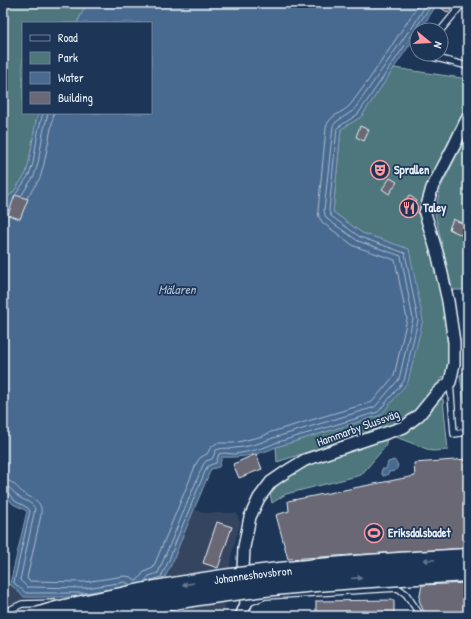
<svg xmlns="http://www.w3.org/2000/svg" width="471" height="619" font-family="'Patrick Hand',sans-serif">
  <rect width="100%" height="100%" fill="#1d3557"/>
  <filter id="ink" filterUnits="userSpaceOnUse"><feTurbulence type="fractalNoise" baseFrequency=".025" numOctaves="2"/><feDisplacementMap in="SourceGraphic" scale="8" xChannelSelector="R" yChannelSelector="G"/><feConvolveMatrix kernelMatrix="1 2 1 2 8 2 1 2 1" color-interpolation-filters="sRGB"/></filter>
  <g filter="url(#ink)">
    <path fill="#344460" d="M194,509L204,513H237L240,523L231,557L224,616H152L153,584L173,561Z
      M10,584L24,597H86L125,616H3V602L5,601Z"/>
    <path fill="#4d777b" stroke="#9ab4ba" d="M3,3H87L77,23H23V113H39L36,121L29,162L26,174L12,194L3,199Z
      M394,68L468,79V101L433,174L420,209L434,254L442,300L449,355L446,374L431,390L417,411L405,421L277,462L276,447L381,415L409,249L362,233L333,212L341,129L361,117Z
      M468,133V290H452L435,214L440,189Z
      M468,369V402H464L460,375Z
      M437,399H443L448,450L432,451L396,437L410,429L422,417Z
      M387,439L385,447L361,475L286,494L272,503L270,493C287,471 314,463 339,455C355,450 371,445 387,439Z"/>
    <path fill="#496b90" stroke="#89a1ba" d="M87,3H438L420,30H417V34L361,117L341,129L333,212L362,233L409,249L423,320L408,382L381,415L276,447C260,455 239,458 222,457L219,467L211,469L180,543L173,561L163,581L153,584L152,616H125L86,597H24L10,584L27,511L13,504L3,493V199L12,194L26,174L29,162L36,121L39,113H151V23H77Z
      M394,460L398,465L397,468L395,471L389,472L387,475L383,476L381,472L382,469H386L388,462Z"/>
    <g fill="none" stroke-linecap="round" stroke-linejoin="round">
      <path stroke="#a8bbce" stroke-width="1" d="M16,194L29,175L33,163L38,132L43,113
        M21,196L34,176L38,163L43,133L48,113
        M27,198L40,178L44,164L54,113
        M3,480C13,480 15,486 22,492C32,500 43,499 41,515L27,578L29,581L84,582L125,576L131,577L137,581L144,572L153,568L197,462L201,457L207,454L211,447L217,443H234L263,436L271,432L372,402L394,376L407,319L395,260L354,246L323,223L319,217L318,211L326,128C329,114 343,114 351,104C376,72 397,36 420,3
        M3,486C11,486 13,493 19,497C25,501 32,502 35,509L20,580L27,587L85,588L125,582L131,585
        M3,491L7,492L15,501L28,508L30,511L14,582L15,584L26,593H85L112,589
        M150,581L161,577L169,560L176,541L207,467L210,465L216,463L219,454C224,452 230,454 235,454C248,452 263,449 275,443L378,412L404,381L418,320L405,253L360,237L331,216L329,211L337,128L358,114L412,35L417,32V26L433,3
        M144,582L149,576L158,573L203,465L206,461L212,459L216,450C223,447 229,449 235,448C248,447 261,443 273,438L375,407L399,379L413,319L401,256L358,241L327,219L325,215L324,211L333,126L336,122L354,110L408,32L412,28L427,3"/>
    </g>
    <path fill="#6b6875" stroke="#e8f1f8" d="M435,3H455L448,13Z
      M360,126L369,130L364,141L356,137Z
      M390,178L397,182L389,194L382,189Z
      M15,195L28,199L20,219L8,215Z
      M409,195L417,201L410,213L401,208Z
      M453,219L468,226V238L449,229Z
      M256,454L262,469L239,478L233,464Z
      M468,459V548L288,559L276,515L289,511L288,501L415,476L414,463Z
      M217,522L232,527L218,568L203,563Z
      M468,583V614L465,616H429L423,610L419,600L422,585Z
      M394,600V616H316V601Z"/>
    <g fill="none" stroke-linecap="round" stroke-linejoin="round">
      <g stroke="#e8f1f8" stroke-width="8">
        <path id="service" d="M441,30L463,3
          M421,54L468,66
          M450,382L454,434L468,432
          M246,604L265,596L398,588L406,594L421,616
          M3,613L22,604L57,603"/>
      </g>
      <g stroke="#e8f1f8" stroke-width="14">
        <path id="minor" d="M241,616L246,604L243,570L244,547L250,517L259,498L271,482L287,471L305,460L404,427L419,415L437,393L450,382L454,364V342L448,301L438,256L425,213L432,188L454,146L468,117"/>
      </g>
      <use href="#service" stroke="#1d3557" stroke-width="5.5"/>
      <use href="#minor" stroke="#1d3557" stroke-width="11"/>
      <g stroke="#e8f1f8" stroke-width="21" stroke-linecap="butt">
        <g id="trunk-bridge">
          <path id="s1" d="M40,616C68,607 97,602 126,596C238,572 353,564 468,558"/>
          <path d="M97,616C219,586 344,579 468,572"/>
        </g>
      </g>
      <use href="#trunk-bridge" stroke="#1d3557" stroke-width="18"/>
    </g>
    <defs><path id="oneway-solid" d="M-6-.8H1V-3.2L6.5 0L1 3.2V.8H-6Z"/></defs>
    <g fill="#64778f">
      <use href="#oneway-solid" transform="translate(429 560) rotate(177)"/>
      <use href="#oneway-solid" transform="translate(357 578) rotate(-5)"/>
      <use href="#oneway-solid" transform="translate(188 584) rotate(170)"/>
    </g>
  </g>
  <defs>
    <g id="theatre-ring" transform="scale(1)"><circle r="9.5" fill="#1d3557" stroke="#ff9aa2" stroke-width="1.5"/><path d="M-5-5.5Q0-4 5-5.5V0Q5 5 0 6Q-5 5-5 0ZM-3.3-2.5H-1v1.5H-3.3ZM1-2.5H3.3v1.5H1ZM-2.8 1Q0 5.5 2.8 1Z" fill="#ff9aa2"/></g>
    <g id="restaurant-ring" transform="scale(1)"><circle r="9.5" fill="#1d3557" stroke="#ff9aa2" stroke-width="1.5"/><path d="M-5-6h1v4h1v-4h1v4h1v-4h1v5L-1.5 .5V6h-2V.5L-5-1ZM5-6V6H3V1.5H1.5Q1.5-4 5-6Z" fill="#ff9aa2"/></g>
    <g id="stadium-ring" transform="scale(1)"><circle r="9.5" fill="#1d3557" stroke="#ff9aa2" stroke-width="1.5"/><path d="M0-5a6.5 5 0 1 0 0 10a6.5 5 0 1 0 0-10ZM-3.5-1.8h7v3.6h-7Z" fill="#ff9aa2"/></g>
  </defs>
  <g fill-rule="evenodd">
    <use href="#theatre-ring" x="380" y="170"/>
    <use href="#restaurant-ring" x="409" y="208"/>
    <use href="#stadium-ring" x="374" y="533"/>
  </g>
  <g text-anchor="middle" stroke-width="3.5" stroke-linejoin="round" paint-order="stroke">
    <g font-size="12" font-weight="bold" fill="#e8f1f8" stroke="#1d3557" text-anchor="start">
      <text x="394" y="174">Sprallen</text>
      <text x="423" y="212">Taley</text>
      <text x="388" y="537">Eriksdalsbadet</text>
    </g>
    <g font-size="12" fill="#e8f1f8" stroke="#1d3557">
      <text transform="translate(358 428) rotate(-20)" y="4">Hammarby Slussväg</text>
      <text dy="4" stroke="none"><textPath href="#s1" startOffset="217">Johanneshovsbron</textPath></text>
    </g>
    <g font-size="13" font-style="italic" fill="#b0c2d4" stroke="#1d3557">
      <text x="177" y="294">Mälaren</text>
    </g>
  </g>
  <rect width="471" height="619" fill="none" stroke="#1d3557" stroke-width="16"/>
  <rect x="8" y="8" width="455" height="603" fill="none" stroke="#e8f1f8" stroke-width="1.5" filter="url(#ink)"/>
  <rect x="22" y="22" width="130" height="92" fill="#1d3557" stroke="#6e8097"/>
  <rect x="30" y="35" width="20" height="6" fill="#1d3557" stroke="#6e8097"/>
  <text x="58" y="42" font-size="12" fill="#e8f1f8">Road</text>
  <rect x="30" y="52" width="20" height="12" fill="#4d777b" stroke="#6e8097"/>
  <text x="58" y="62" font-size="12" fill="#e8f1f8">Park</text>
  <rect x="30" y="72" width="20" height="12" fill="#496b90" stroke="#6e8097"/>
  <text x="58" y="82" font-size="12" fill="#e8f1f8">Water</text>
  <rect x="30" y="92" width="20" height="12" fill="#6b6875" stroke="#6e8097"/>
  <text x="58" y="102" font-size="12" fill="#e8f1f8">Building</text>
  <g transform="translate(429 42) rotate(108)"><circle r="19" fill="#1d3557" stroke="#6e8097"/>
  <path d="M0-3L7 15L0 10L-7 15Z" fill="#ff9aa2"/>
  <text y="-6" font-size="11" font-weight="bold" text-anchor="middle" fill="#e8f1f8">N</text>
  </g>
</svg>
